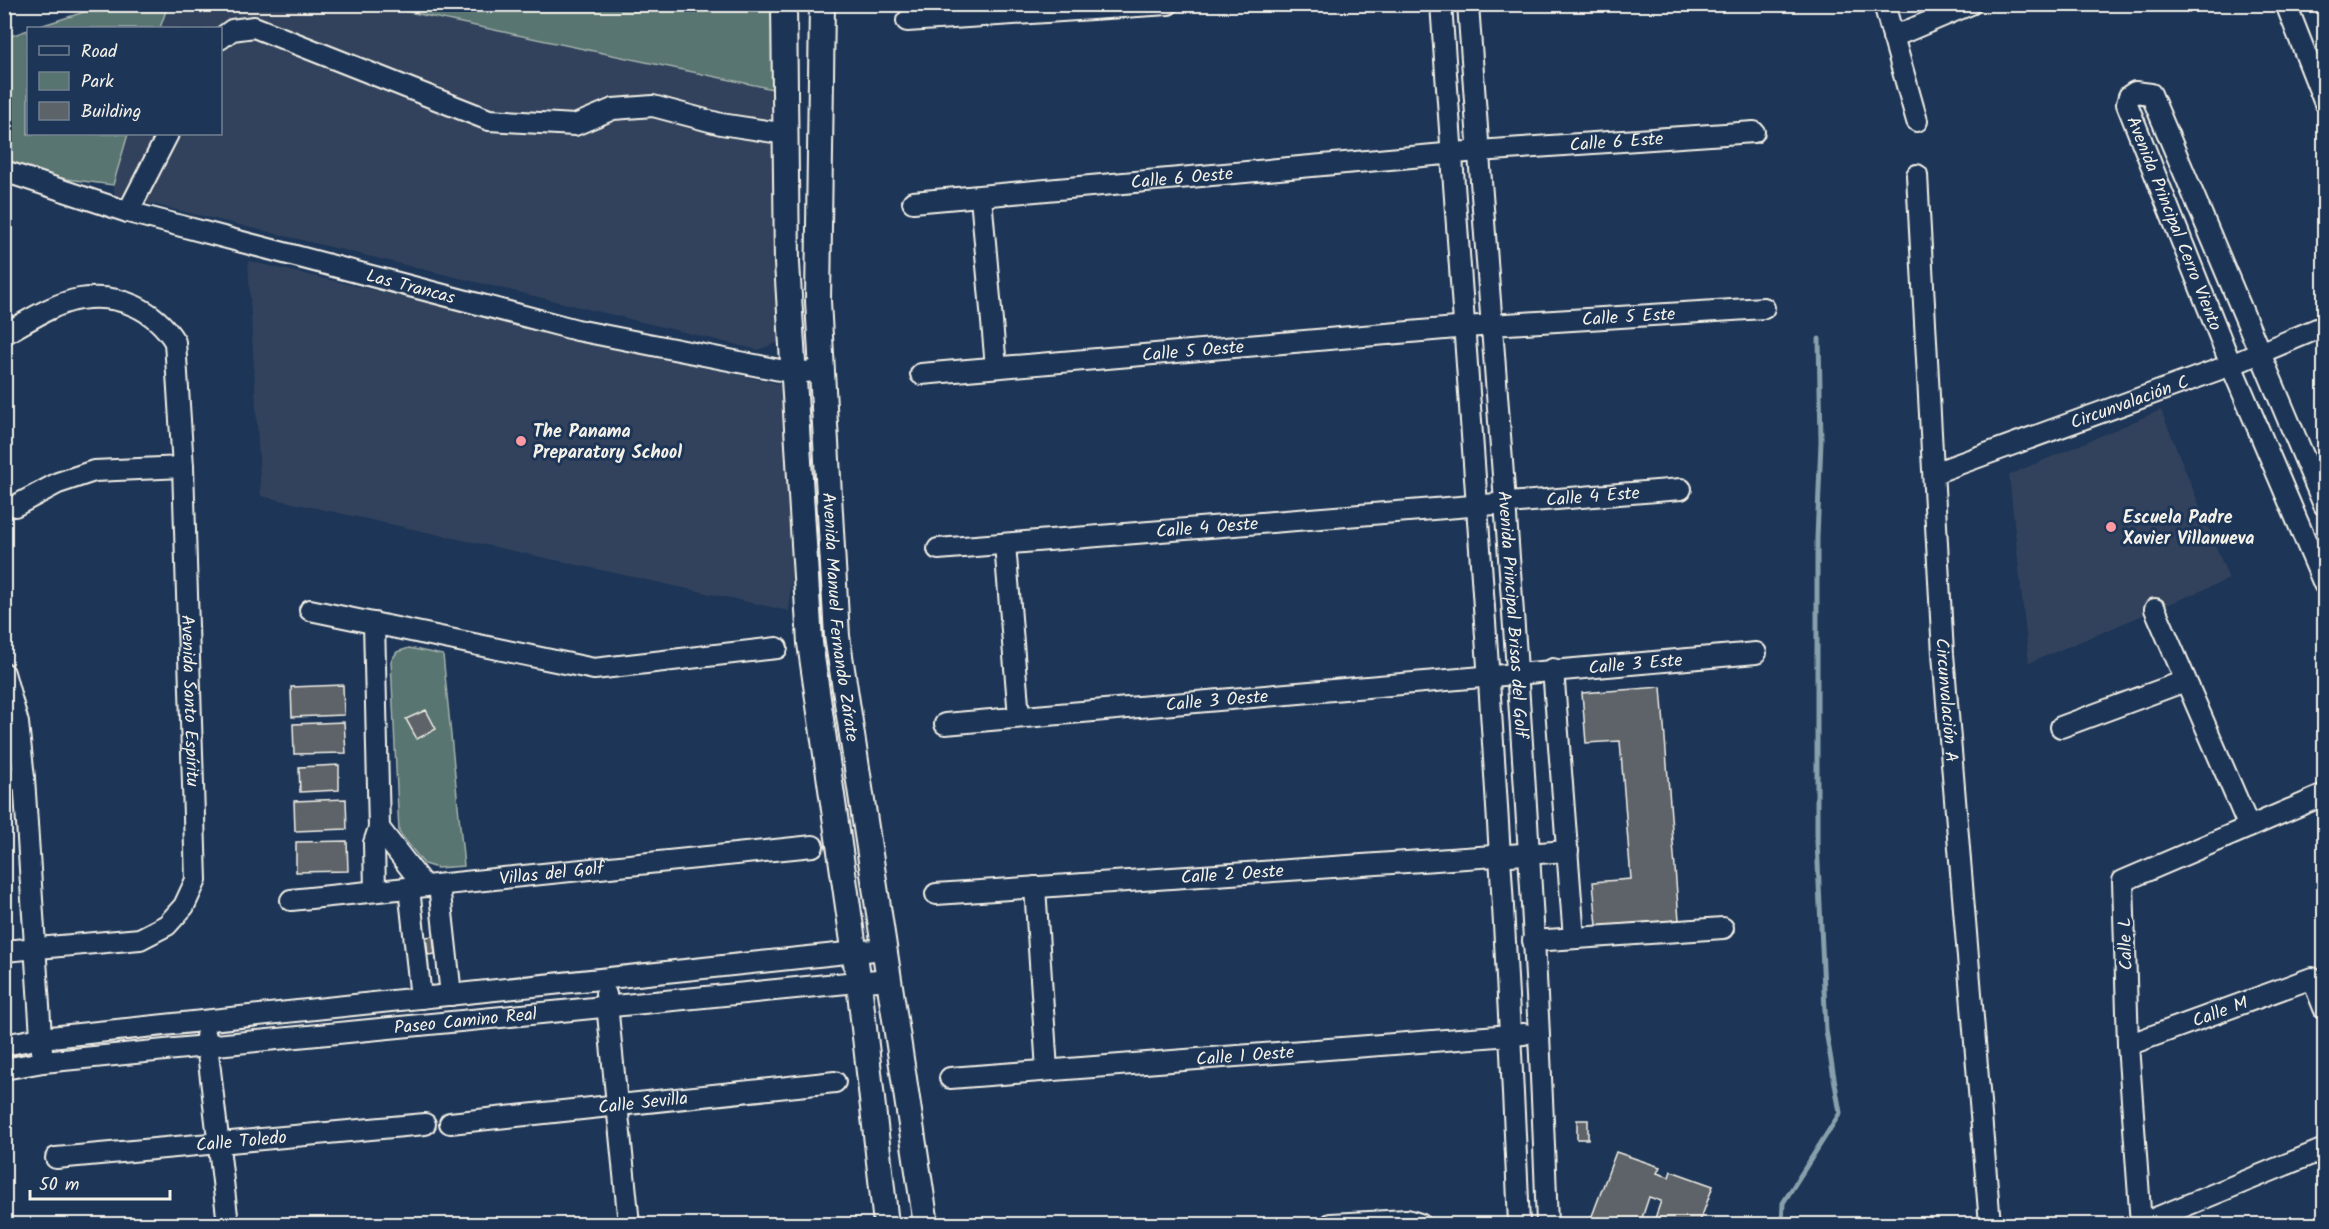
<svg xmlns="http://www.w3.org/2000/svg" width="2329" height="1229" font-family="Kalam,sans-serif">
  <rect width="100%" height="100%" fill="#1d3557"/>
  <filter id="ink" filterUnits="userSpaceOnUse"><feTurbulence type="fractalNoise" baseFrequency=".0167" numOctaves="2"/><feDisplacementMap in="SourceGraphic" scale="12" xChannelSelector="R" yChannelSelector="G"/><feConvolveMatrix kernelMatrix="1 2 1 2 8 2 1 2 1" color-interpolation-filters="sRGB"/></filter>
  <g filter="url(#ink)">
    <path fill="#30435c" d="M168,5H376L773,89L779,342L758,350L115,195L113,185L128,134H220V28H160Z
      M248,261L783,385L792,568L789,611L261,496Z
      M2161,410L2229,579L2029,663L2009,475Z"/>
    <path fill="#587471" stroke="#a6b2ac" stroke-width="1.5" d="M106,5H168L160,28H34Z
      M376,5H777L773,89Z
      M28,30V134H128L113,185L5,171V38Z
      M409,648L443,655L464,866L437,868L424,864L399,832L391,661L397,652Z"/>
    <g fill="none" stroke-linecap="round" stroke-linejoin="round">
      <path stroke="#87a0ab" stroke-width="5" d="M1782,1224L1783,1203L1840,1113L1826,1031L1817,842V538L1821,441L1819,339"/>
    </g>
    <path fill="#5d6469" stroke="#f4f1e8" stroke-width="1.5" d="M343,685L344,715L292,717L291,687Z
      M1661,687L1679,920L1597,926L1593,882L1631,879L1620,741L1586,743L1582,693Z
      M426,710L436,729L417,739L406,719Z
      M344,722L346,753L294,754L293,724Z
      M339,765V790L300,792L299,767Z
      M346,799L347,829L295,831L294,801Z
      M347,841L348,871L296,872V842Z
      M433,936L435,954L428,955L426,937Z
      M1577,1120H1588V1139H1577Z
      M1616,1152L1660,1167L1657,1173L1669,1177L1671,1171L1713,1186L1699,1224H1653L1661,1201L1649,1197L1640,1224H1589Z"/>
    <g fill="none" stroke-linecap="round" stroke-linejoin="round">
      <g stroke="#f4f1e8" stroke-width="24">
        <g id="minor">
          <path d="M1441,4C1470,411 1502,817 1519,1224"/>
          <path id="s1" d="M1468,4C1497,411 1533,817 1547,1224"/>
          <path d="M1884,4L1917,121"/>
          <path d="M2286,4L2324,101"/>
          <path d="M907,21L1168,4"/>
          <path d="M1893,37L1971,4"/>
          <path d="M220,39L232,30L254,27L489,120L575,125L613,109L653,106L721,124L786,134"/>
          <path id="s2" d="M4,171L128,212L577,330L795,373L823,370"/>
          <path id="s3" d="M1917,175L1943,654L1990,1224"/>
          <path d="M981,197L996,367"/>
          <path id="s4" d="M913,202L1478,151L1754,132"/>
          <path d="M128,212L168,134"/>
          <path id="s5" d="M4,334C28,321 54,303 80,299C119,293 155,309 175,342L183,467L196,880L184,906L167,925L140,939L4,951"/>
          <path id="s6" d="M921,374L1491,325L1764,308"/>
          <path id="s7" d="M1934,473L2231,365L2324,326"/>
          <path id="s8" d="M2324,505L2151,94L2135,92L2129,96L2127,104L2231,365L2324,584"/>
          <path d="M15,506L58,483L94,471L183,467"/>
          <path d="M1005,544L1019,717"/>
          <path id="s9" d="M938,549L1681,489"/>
          <path d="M2155,609L2249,827"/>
          <path d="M310,610L594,669L777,648"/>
          <path d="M374,623L379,828L374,843L375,891"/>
          <path d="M1553,669L1574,938"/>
          <path d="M4,673L18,723L24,778L42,1051"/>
          <path id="s10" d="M945,724L1756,653"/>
          <path d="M2061,727L2185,681"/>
          <path d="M4,780L24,778"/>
          <path d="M379,828L424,886"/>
          <path d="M439,885L451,995"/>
          <path d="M1035,887L1047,1070"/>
          <path d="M409,888L421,998"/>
          <path id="s11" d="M936,894L1568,851"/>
          <path id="s12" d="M291,900L813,846"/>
          <path d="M1533,941L1723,928"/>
          <path d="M606,994L629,1224"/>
          <path d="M206,1036L228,1224"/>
          <path d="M4,1045L41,1038L884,949"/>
          <path id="s13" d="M2128,1045L2312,978L2324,1008"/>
          <path id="s14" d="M4,1069L43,1062L888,979"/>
          <path id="s15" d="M950,1078L1524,1034"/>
          <path id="s16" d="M450,1123L835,1082"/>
          <path id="s17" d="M56,1158L425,1124"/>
          <path d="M1331,1224L1407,1220L1420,1224"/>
          <path d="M2141,1224L2128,1045L2123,881L2324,795"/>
          <path d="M2141,1224L2324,1149"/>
        </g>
      </g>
      <g stroke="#f4f1e8" stroke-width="28">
        <g id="major">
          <path d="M784,4L787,263L810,643L859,983L886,1224"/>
          <path id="s18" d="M822,4L818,301L837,636L926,1224"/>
        </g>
      </g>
      <use href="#minor" stroke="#1d3557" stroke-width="20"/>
      <use href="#major" stroke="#1d3557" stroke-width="24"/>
    </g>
  </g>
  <g fill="#ff9aa2" stroke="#1d3557" stroke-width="2">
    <circle cx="521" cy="441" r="6"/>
    <circle cx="2111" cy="527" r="6"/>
  </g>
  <g text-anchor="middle" stroke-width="6" stroke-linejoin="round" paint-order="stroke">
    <g font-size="18" fill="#f4f1e8" stroke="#1d3557">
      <text dy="6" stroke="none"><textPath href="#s4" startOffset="706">Calle 6 Este</textPath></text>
      <text dy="6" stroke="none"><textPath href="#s4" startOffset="270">Calle 6 Oeste</textPath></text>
      <text dy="6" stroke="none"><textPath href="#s8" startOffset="606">Avenida Principal Cerro Viento</textPath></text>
      <text dy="6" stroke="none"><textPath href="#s2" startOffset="423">Las Trancas</textPath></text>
      <text dy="6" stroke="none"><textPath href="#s6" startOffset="710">Calle 5 Este</textPath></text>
      <text dy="6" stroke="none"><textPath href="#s6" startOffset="273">Calle 5 Oeste</textPath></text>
      <text dy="6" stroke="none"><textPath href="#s7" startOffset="208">Circunvalación C</textPath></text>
      <text dy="6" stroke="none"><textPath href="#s9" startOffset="657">Calle 4 Este</textPath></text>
      <text dy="6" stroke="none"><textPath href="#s9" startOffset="270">Calle 4 Oeste</textPath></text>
      <text dy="6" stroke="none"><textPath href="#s1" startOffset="612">Avenida Principal Brisas del Golf</textPath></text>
      <text dy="6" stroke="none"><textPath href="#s18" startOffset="614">Avenida Manuel Fernando Zárate</textPath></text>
      <text dy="6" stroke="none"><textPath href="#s10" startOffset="693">Calle 3 Este</textPath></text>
      <text dy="6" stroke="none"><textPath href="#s5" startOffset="554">Avenida Santo Espíritu</textPath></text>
      <text dy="6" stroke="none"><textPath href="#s10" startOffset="273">Calle 3 Oeste</textPath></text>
      <text dy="6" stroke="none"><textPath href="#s3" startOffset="526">Circunvalación A</textPath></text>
      <text dy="6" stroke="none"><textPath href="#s12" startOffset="262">Villas del Golf</textPath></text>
      <text dy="6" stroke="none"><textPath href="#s11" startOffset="297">Calle 2 Oeste</textPath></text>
      <text transform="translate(2125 944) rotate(-92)" y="6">Calle L</text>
      <text dy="6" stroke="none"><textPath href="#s13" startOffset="98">Calle M</textPath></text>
      <text dy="6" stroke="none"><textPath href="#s14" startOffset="464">Paseo Camino Real</textPath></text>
      <text dy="6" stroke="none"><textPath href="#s15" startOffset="296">Calle 1 Oeste</textPath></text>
      <text dy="6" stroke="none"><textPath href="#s16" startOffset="194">Calle Sevilla</textPath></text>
      <text dy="6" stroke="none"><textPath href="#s17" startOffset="186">Calle Toledo</textPath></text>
    </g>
    <g font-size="18" font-weight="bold" fill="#f4f1e8" stroke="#1d3557" text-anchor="start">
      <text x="533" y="437">The Panama<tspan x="533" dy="21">Preparatory School</tspan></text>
      <text x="2123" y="523">Escuela Padre<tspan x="2123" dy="21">Xavier Villanueva</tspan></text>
    </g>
  </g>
  <rect width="2329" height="1229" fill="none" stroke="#1d3557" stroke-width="24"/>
  <rect x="12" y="12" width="2305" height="1205" fill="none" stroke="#f4f1e8" stroke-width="2" filter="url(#ink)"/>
  <rect x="27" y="27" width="195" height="108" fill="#1d3557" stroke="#738091" stroke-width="1.5"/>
  <rect x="39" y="46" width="30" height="9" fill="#1d3557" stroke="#738091" stroke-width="1.5"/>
  <text x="81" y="57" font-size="18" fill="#f4f1e8">Road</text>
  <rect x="39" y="72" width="30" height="18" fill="#587471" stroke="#738091" stroke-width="1.5"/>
  <text x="81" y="87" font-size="18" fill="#f4f1e8">Park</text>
  <rect x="39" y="102" width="30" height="18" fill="#5d6469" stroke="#738091" stroke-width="1.5"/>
  <text x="81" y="117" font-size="18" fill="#f4f1e8">Building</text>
  <path d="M30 1190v9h140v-9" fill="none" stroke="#f4f1e8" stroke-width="3"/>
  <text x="39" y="1190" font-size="18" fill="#f4f1e8" stroke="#1d3557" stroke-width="4.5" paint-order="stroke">50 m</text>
</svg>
